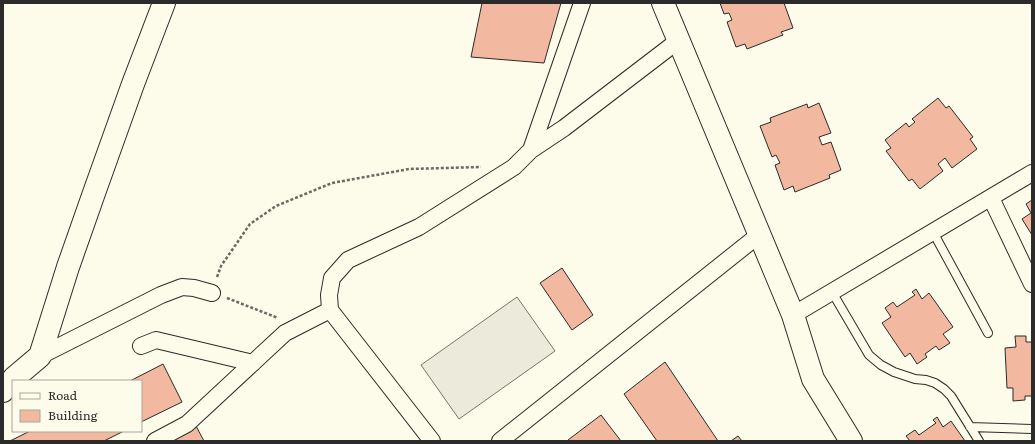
<svg xmlns="http://www.w3.org/2000/svg" width="1035" height="444" font-family="Literata,serif">
  <rect width="100%" height="100%" fill="#fdfbea"/>
  <path fill="#ecebdb" stroke="#74746e" d="M517,297L555,351L459,419L421,365Z"/>
  <path fill="#f2b8a0" stroke="#2b2b2b" d="M482,3H561L544,63L471,57Z
    M720,3H784L793,28L781,32L783,35L747,49L745,44L736,47L727,22L732,20L729,13L724,14Z
    M938,98L946,108L949,106L973,137L970,139L977,149L952,168L945,158L938,164L943,171L920,189L912,179L909,181L886,151L891,148L885,140L906,123L909,127L915,122L912,119Z
    M819,103L831,133L819,137L822,145L831,142L841,170L829,175L830,178L795,192L793,186L784,190L775,165L780,163L776,155L772,157L760,126L771,122L770,118L807,104L808,108Z
    M1032,200V235L1022,219L1031,213L1026,204Z
    M562,268L593,315L572,330L540,283Z
    M916,289L922,299L929,293L953,327L943,334L950,343L939,350L936,346L925,354L927,357L917,364L910,353L905,357L882,323L891,317L885,308L893,302L897,307L915,295L912,292Z
    M1015,336H1026V342H1032V396H1025V400L1013,401V388H1007L1005,348L1016,347Z
    M665,362L718,441H657L624,394Z
    M163,364L182,402L141,422V381H130Z
    M601,415L621,441H569L568,440Z
    M937,417L943,427L951,421L965,441H910L906,436L915,430L919,435L936,423L933,420Z
    M196,426L204,441H167Z
    M30,431H124L104,441H10Z
    M738,436L742,441H731Z"/>
  <g fill="none" stroke-linecap="round" stroke-linejoin="round">
    <g stroke="#2b2b2b" stroke-width="10">
      <path id="lane" d="M933,232L988,333
        M832,292L869,355L881,365L894,372L915,379L926,380L935,383L944,389L951,396L979,441
        M970,427L1032,429"/>
    </g>
    <g stroke="#2b2b2b" stroke-width="18">
      <path id="street" d="M531,150L582,3
        M991,198L1032,284
        M793,315L1032,173
        M141,346L156,340L253,363
        M40,356L161,295L182,287L194,288L212,293
        M155,441L187,424L285,333L330,310
        M432,441L330,310L329,295L332,278L348,260L419,227L514,167L531,150L564,128L679,40
        M500,441L760,234"/>
    </g>
    <g stroke="#2b2b2b" stroke-width="24">
      <path id="secondary" d="M663,3L793,315L813,379L851,441
        M3,391L14,378L40,356L68,267L94,193L133,84L164,3"/>
    </g>
    <path stroke="#6a6964" stroke-width="2.5" stroke-dasharray="3 2" stroke-linecap="butt" d="M217,277L221,266L250,224L276,206L332,183L409,169L481,167
      M227,298L278,318"/>
    <use href="#lane" stroke="#fdfbea" stroke-width="8"/>
    <use href="#street" stroke="#fdfbea" stroke-width="16"/>
    <use href="#secondary" stroke="#fdfbea" stroke-width="22"/>
  </g>
  <rect width="1035" height="444" fill="none" stroke="#2b2b2b" stroke-width="8"/>
  <rect x="12" y="380" width="130" height="52" fill="#fdfbea" stroke="#a9a89e"/>
  <rect x="20" y="393" width="20" height="6" fill="#fdfbea" stroke="#a9a89e"/>
  <text x="48" y="400" font-size="12" fill="#2b2b2b">Road</text>
  <rect x="20" y="410" width="20" height="12" fill="#f2b8a0" stroke="#a9a89e"/>
  <text x="48" y="420" font-size="12" fill="#2b2b2b">Building</text>
</svg>
